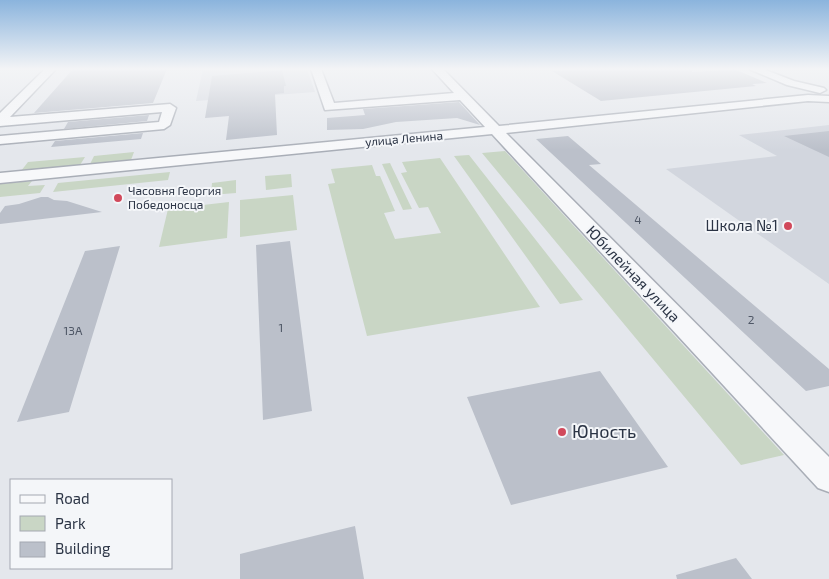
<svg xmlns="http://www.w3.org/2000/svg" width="829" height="579" font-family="'Exo 2',sans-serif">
  <rect width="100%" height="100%" fill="#e4e7ec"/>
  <path fill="#d2d6de" d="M203,69H307L315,92L196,101Z
    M829,125V284L666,169L777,156L739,135Z"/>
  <path fill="#c9d6c5" d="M505,151L784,455L741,465L482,153Z
    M134,152L131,160L90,164L94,156Z
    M469,155L583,300L560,304L454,156Z
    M85,157L80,165L21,171L28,162Z
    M440,158L540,307L367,336L328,184L335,183L331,169L372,165L376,176H380L395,211L384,213L395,239L441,233L428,207L419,208L401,173L407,172L402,162Z
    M390,163L412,209L403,210L382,164Z
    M170,172L168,180L53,192L58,183Z
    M291,174L292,187L266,190L265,176Z
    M236,180V193L211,195L212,183Z
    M32,181L28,186L45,185L40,193L0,197V184Z
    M293,195L297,230L240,237V200Z
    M229,202L227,238L159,247L168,209Z"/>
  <path fill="#bbc0ca" d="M73,69H167L153,103L34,113Z
    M578,69H692V72L734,69L767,83L752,84L756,86L601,101L552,71Z
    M282,70L286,86H284V93L275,94L277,135L226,140L229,116L205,118L212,76Z
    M459,102L480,125L457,118L396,122L363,129L327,130V118L365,115L363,109Z
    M149,115L147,121L64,129L68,122Z
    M829,131V157L784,136Z
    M143,133L141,139L51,147L55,141Z
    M568,136L601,164L589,165L829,369V386L806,391L536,139Z
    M41,197H48L54,200L67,201L102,212L0,224V213L5,206L19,204Z
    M290,241L312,411L263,420L256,245Z
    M120,246L69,412L17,422L85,251Z
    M600,371L668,467L511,505L467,397Z
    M355,526L364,579H240V554Z
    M736,558L752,579H677L676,575Z"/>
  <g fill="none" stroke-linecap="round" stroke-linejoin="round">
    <g stroke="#a9aeb7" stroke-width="3">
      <path id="street" d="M45,69H56L10,117L170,104L176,108L170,125L164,129L0,144V136L159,122L162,112L0,126V113Z
        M311,69H321L334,103L454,93L432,69H443L499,126L808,95L829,96V102L808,101L506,133L829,457V492L818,488L492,134L0,183V173L485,127L460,100L325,110Z
        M749,69H763L794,81L824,88L826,90L820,93L787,85Z"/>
    </g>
    <use href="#street" fill="#f7f8fa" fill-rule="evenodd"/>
  </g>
  <linearGradient id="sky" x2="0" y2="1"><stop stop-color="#8bb4dd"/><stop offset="0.46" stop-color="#f3f4f6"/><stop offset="1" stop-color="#f3f4f6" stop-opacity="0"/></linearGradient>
  <rect width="829" height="150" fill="url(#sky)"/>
  <g fill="#d1495b" stroke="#f4f6f9" stroke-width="2">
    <circle cx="118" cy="198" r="5"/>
    <circle cx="788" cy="226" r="5"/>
    <circle cx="562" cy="432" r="5"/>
  </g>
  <g text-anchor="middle" stroke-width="4" stroke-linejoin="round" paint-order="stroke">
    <g font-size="12" fill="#2b3445" stroke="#f4f6f9">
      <text transform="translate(404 139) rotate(-5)" y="4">улица Ленина</text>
    </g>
    <g font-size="12" fill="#2b3445" stroke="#f4f6f9" text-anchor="start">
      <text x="128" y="195">Часовня Георгия<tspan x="128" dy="14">Победоносца</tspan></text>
    </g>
    <g font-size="12" fill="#4f5766">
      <text x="638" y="224">4</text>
      <text x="751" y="324">2</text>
      <text x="281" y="332">1</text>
      <text x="73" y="335">13А</text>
    </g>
    <g font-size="15" fill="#2b3445" stroke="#f4f6f9" text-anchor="end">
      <text x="778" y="231">Школа №1</text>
    </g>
    <g font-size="15" fill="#2b3445" stroke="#f4f6f9">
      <text transform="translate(633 274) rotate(46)" y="5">Юбилейная улица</text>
    </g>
    <g font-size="18" fill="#2b3445" stroke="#f4f6f9" text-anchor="start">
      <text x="572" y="438">Юность</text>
    </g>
  </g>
  <rect x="10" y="479" width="162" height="90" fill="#f4f6f9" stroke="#a4a8b1"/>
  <rect x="20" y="495" width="25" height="8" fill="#f7f8fa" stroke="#a4a8b1"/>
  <text x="55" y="504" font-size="15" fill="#2b3445">Road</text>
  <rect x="20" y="516" width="25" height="15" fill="#c9d6c5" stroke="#a4a8b1"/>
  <text x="55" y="529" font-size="15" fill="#2b3445">Park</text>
  <rect x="20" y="542" width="25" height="15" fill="#bbc0ca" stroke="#a4a8b1"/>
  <text x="55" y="554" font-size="15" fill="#2b3445">Building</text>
</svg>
